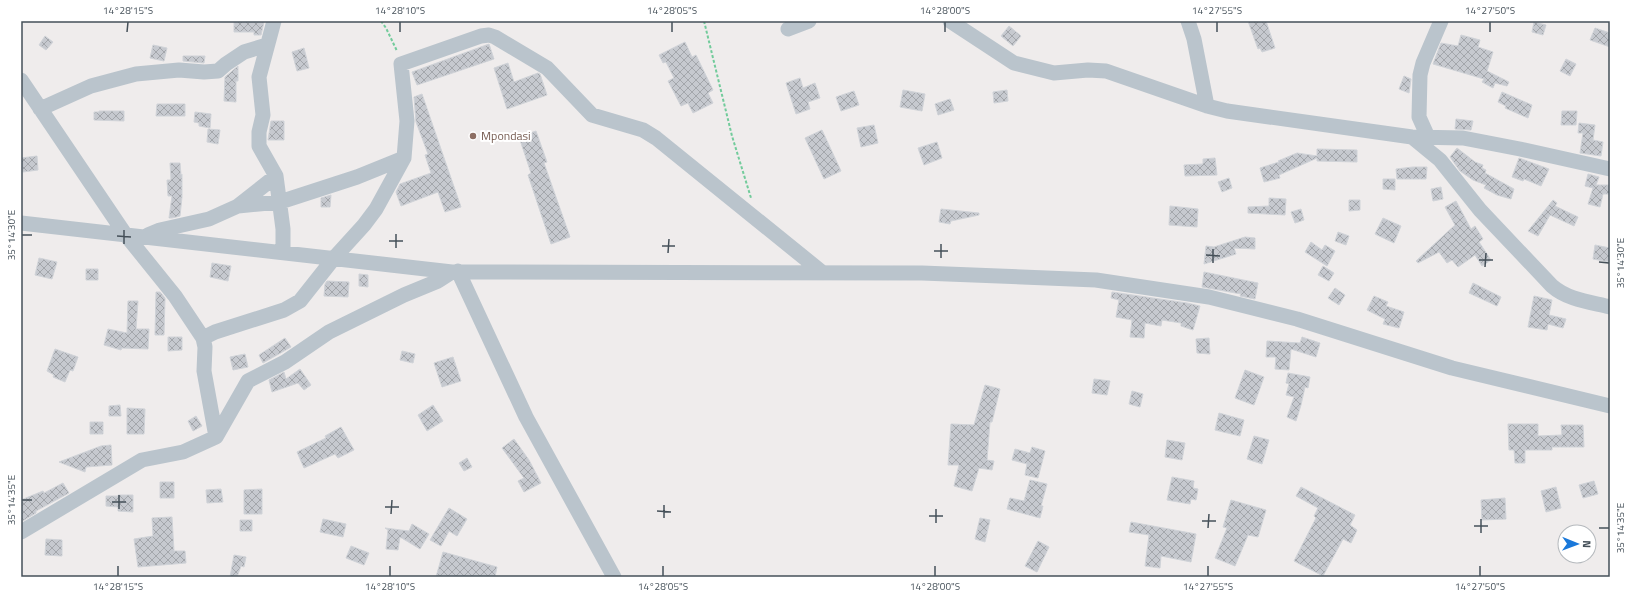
<svg xmlns="http://www.w3.org/2000/svg" width="1631" height="598" font-family="'Titillium Web',sans-serif">
  <defs>
    <pattern id="building-cross-hatch" width="8" height="8" patternUnits="userSpaceOnUse"><rect width="8" height="8" fill="#c6c9cf"/><path d="M0 0l8 8M0 8l8-8" fill="none" stroke="#a3a6ab"/></pattern>
  </defs>
  <rect width="100%" height="100%" fill="#efecec"/>
  <path fill="url(#building-cross-hatch)" stroke="#d0d3d8" d="M234,21H249V22H264L261,35H254V32H234Z
    M1248,21H1266L1275,48L1262,52L1260,48L1258,49Z
    M1534,22L1546,25L1543,35L1532,32Z
    M1009,26L1021,36L1013,46L1001,36Z
    M1595,28L1610,33V47L1590,40Z
    M1461,35L1480,40L1478,47L1493,52L1487,71L1509,82L1507,86L1495,83L1493,88L1482,82L1484,79L1433,64L1441,43L1458,46Z
    M45,36L53,42L46,50L39,45Z
    M685,42L692,57L696,55L713,90L708,93L713,103L693,113L688,103L681,106L668,81L674,78L666,62L663,63L659,55Z
    M489,44L494,59L417,85L412,72Z
    M153,45L167,48L164,61L150,58Z
    M304,48L309,68L297,71L292,52Z
    M183,56H205L204,63L183,61Z
    M1566,59L1576,64L1570,76L1560,71Z
    M508,63L514,82L538,73L540,74L547,95L507,109L494,68Z
    M238,66V81H236V102L224,101L225,77Z
    M1404,76L1411,79L1409,93L1399,89Z
    M800,78L803,88L815,83L820,98L808,102L810,109L796,114L786,83Z
    M903,90L925,94L922,111L900,107Z
    M1007,90L1008,101L994,103L993,92Z
    M854,91L859,105L841,111L836,97Z
    M1502,92L1532,105L1528,118L1505,108L1506,106L1498,102Z
    M422,94L461,207L445,212L438,192L401,206L396,192L400,184L431,173L425,155L428,154L416,122L414,97Z
    M950,99L954,110L938,115L935,104Z
    M157,104H185V116H156Z
    M99,111H124V121L94,120V112H99Z
    M1562,111H1577L1576,125H1561Z
    M195,112L211,114L210,128L199,126V123L194,122Z
    M1456,119L1473,121L1471,130L1455,129Z
    M271,121H284V140H268Z
    M1579,123L1595,125L1593,140L1603,142L1601,156L1580,153L1583,133H1578Z
    M874,125L878,143L861,147L857,128Z
    M208,129L220,130L218,144L207,142Z
    M822,130L841,171L824,179L805,138Z
    M536,131L547,162L544,163L570,237L551,244L528,175L531,173L519,137Z
    M937,142L942,158L924,165L918,148Z
    M1457,148L1475,162L1483,165L1482,168L1486,170L1485,173L1514,189L1511,199L1497,195L1484,188L1486,185L1473,180L1460,171L1450,157Z
    M1317,149L1357,150V162L1317,161V158L1279,175L1280,178L1264,182L1260,168L1279,162L1278,161L1297,153L1317,156Z
    M37,156L38,170L23,172L21,158Z
    M1215,158L1217,175L1185,176L1184,165L1203,164V159Z
    M1519,158L1549,169L1541,186L1524,179L1523,181L1512,177Z
    M170,163H180L181,175L182,174V197L180,216L172,218H169L172,196H168L167,180H171Z
    M1413,167H1427L1426,179H1397L1396,169Z
    M1588,174L1599,177L1596,185H1610V194H1603L1600,207L1588,204L1593,188L1585,186Z
    M1229,178L1232,188L1222,192L1218,182Z
    M1383,179H1395V190L1383,189Z
    M1441,187L1443,199L1433,201L1431,189Z
    M331,195L330,207H321V198Z
    M1269,198L1286,199L1285,215L1248,213V207L1269,206Z
    M1349,200H1360V210L1349,211Z
    M1553,200L1557,203L1555,206L1578,217L1574,226L1550,215L1538,236L1528,231Z
    M1456,201L1471,229L1475,226L1483,239L1479,242L1491,260L1482,266L1475,255L1458,267L1452,260L1447,263L1439,252L1418,263L1416,261L1455,225L1445,207Z
    M1170,206L1198,209L1197,227L1169,225Z
    M941,209L979,213V215L951,221L950,224L939,222Z
    M1301,209L1304,220L1295,223L1291,212Z
    M1383,218L1401,226L1394,243L1375,234Z
    M1338,232L1349,236L1346,245L1335,241Z
    M1245,237L1255,238V249L1234,248L1236,254L1204,264L1206,246L1214,247Z
    M1311,242L1322,250L1325,245L1335,251L1327,266L1305,252Z
    M1595,245L1610,248L1609,262L1593,259Z
    M39,258L57,262L52,279L35,275Z
    M212,263L231,266L228,281L210,277Z
    M1323,266L1334,273L1329,281L1318,275Z
    M86,269H98V280H86Z
    M1204,272L1258,283L1255,299L1240,296L1241,294L1202,287Z
    M359,274L368,275V287L359,286Z
    M327,281L349,282L348,297L324,296L325,284Z
    M1473,283L1501,297L1497,306L1469,293Z
    M1335,288L1345,295L1339,305L1328,298Z
    M156,292H160L165,298L164,335H155Z
    M1112,292L1187,303L1200,306L1193,330L1181,326V323L1162,320L1161,326L1145,323L1144,338L1130,337L1132,320L1116,317L1119,300L1111,298Z
    M1374,296L1388,302L1386,306L1404,312L1399,328L1383,324L1385,319L1367,310Z
    M1534,296L1552,300L1549,315L1566,319L1563,328L1548,324L1547,330L1528,327Z
    M128,301H138L136,329H149L148,349L122,348L121,350L104,345L108,329L127,333Z
    M168,337H182V350L168,351Z
    M1302,337L1320,343L1316,357L1291,349L1289,370L1275,369L1276,357H1266L1267,341L1300,343Z
    M285,338L291,347L263,363L259,355Z
    M1209,338L1210,354L1197,353L1196,339Z
    M55,349L78,357L73,371L70,370L65,382L53,377L54,375L47,371Z
    M402,351L415,354L413,363L400,360Z
    M245,354L248,367L233,370L230,357Z
    M453,357L461,381L442,387L434,363Z
    M300,369L311,385L304,390L298,383L272,392L269,380L284,372L286,379Z
    M1245,370L1264,377L1254,405L1235,398Z
    M1288,373L1310,377L1308,388L1305,387L1301,405L1296,421L1287,417L1294,397L1286,395L1289,384L1286,383Z
    M1094,379L1110,381L1107,395L1092,393Z
    M985,385L1000,389L992,422H990L987,460L994,461L992,470L979,468L972,491L954,486L959,465H948L951,424L974,425Z
    M1132,391L1143,394L1140,407L1129,404Z
    M120,405L121,416H109V406Z
    M433,405L443,421L427,431L418,415Z
    M127,408L145,409L144,434H127Z
    M1219,413L1244,420L1240,436L1215,430Z
    M196,416L202,426L193,431L188,421Z
    M90,422H103V434H90Z
    M1508,424H1538V436L1562,435L1561,425H1583L1584,447H1552V450H1525V463H1515L1514,450H1509Z
    M341,427L354,450L338,458L335,454L304,468L297,452L326,438L325,436Z
    M1254,436L1269,440L1262,464L1247,459Z
    M514,439L529,460L541,483L524,492L518,481L524,478L502,448Z
    M1167,440L1185,443L1182,460L1165,457Z
    M111,445L112,465L86,467L85,472L59,462L101,446Z
    M1032,447L1045,451L1038,478L1025,475L1027,464L1012,460L1015,449L1030,453Z
    M467,458L472,467L464,471L459,463Z
    M1172,477L1194,481L1193,488L1198,489L1196,500L1191,499L1190,504L1167,500Z
    M1030,480L1047,484L1041,506H1043L1040,518L1007,509L1010,498L1024,501Z
    M1594,481L1598,494L1583,498L1579,485Z
    M160,482H174V498H160Z
    M63,483L69,493L36,511V513L21,522V500L43,491L44,493Z
    M1301,487L1355,515L1350,525L1357,530L1351,543L1343,539L1323,576L1294,561L1316,518L1314,516L1318,508L1296,496Z
    M1556,487L1561,508L1546,512L1541,491Z
    M221,489L223,502L207,503L206,490Z
    M262,489V514H244V490Z
    M118,495H133V512L118,511V507L106,506V496H118Z
    M1505,498L1506,519L1482,520L1481,500Z
    M1231,500L1266,510L1258,537L1248,535L1235,566L1215,558L1227,528L1223,527Z
    M449,508L467,519L457,536L449,531L441,546L430,540Z
    M172,517L174,551H185L186,563L138,567L134,539L153,536L152,518Z
    M980,518L990,520L985,542L975,539Z
    M323,519L346,524L343,537L320,532Z
    M240,520H252V531H240Z
    M1131,522L1196,534L1191,562L1161,556L1160,568L1145,566L1149,535L1129,532Z
    M412,524L429,534L420,549L400,537L398,550L386,549L388,530L385,528L409,531Z
    M46,539L62,540V556L45,555Z
    M1038,541L1049,547L1037,572L1025,566Z
    M351,546L369,553L364,565L346,558Z
    M443,552L497,567L495,577H436Z
    M234,555L246,557L244,567L241,566L237,577H230Z"/>
  <g fill="none" stroke-linecap="round" stroke-linejoin="round">
    <path stroke="#72cb9b" stroke-width="2" stroke-dasharray="3 2" stroke-linecap="butt" d="M381,21L386,28L397,51
      M704,21L732,136L751,198"/>
    <path stroke="#bac4cc" stroke-width="15" d="M274,21L259,77L263,115L259,132V146L276,176L283,229V252
      M950,21L1014,63L1054,73L1088,70L1106,71L1207,106L1227,111L1412,137L1463,138L1520,149L1610,169
      M1188,21L1194,39L1207,106
      M788,29L809,21
      M21,80L125,234L175,296L203,338L205,347L204,371L216,437
      M40,109L91,86L136,74L179,70L204,72L218,71L226,64L244,52L267,45
      M1412,137L1440,160L1480,210L1552,286C1568,300 1590,302 1610,307
      M1428,137L1419,117L1420,75L1423,63L1441,21
      M238,206L276,176
      M21,223L452,272L922,273L1096,280L1209,297L1297,319L1452,368L1610,406
      M148,235L160,230L209,219L238,206L280,202L357,177L404,158
      M458,271L526,417L614,577
      M203,338L215,332L284,310L300,301L334,258L364,225L376,209L404,158L407,121L401,64L481,36L489,35L495,37L547,68L592,115L643,130L656,138L823,273
      M21,532L142,460L183,452L216,437L248,381L285,362L329,332L404,295L438,281L452,272"/>
  </g>
  <path fill="none" stroke="#455059" stroke-width="1.5" d="M127,32L128,22M400,32V22M672,32V22M945,32V22M1217,32V22M1490,32V22M22,235H32M117,236L131,237M389,241H403M124,244V230M662,246H675M396,248V234M934,251H948M668,253L669,239M1206,255L1220,256M941,258V244M1479,260H1493M1599,262L1609,263M1213,263V249M1485,267L1486,253M22,500H32M112,502H126M385,507H399M119,509V495M657,511L671,512M391,514L392,500M929,516H943M664,518V505M1202,521H1216M936,523V509M1474,526H1488M1208,528L1209,514M1599,528H1609M1481,533V519M118,576V566M390,576V566M663,576V566M935,576V566M1208,576V566M1480,576V566"/>
  <circle fill="#8d6e63" stroke="#fff" stroke-width="1.5" cx="473" cy="136" r="4"/>
  <g text-anchor="middle" stroke-width="4" stroke-linejoin="round" paint-order="stroke">
    <g font-size="12" fill="#785e54" stroke="#fff" text-anchor="start">
      <text x="481" y="140">Mpondasi</text>
    </g>
  </g>
  <rect width="1631" height="598" fill="none" stroke="#ffffff" stroke-width="44"/>
  <g transform="translate(1577 544) rotate(91)"><circle r="19" fill="#ffffff" stroke="#b5b9bd"/>
  <path d="M0-3L7 15L0 10L-7 15Z" fill="#1a78da"/>
  <text y="-6" font-size="11" font-weight="bold" text-anchor="middle" fill="#455059">N</text>
  </g>
  <rect x="22" y="22" width="1587" height="554" fill="none" stroke="#455059" stroke-width="1.5"/>
  <g font-size="10" text-anchor="middle" fill="#455059">
    <text x="128" y="14">14°28'15"S</text>
    <text x="400" y="14">14°28'10"S</text>
    <text x="672" y="14">14°28'05"S</text>
    <text x="945" y="14">14°28'00"S</text>
    <text x="1217" y="14">14°27'55"S</text>
    <text x="1490" y="14">14°27'50"S</text>
    <text transform="translate(11 235) rotate(-90)" y="4">35°14'30"E</text>
    <text transform="translate(1620 263) rotate(-90)" y="4">35°14'30"E</text>
    <text transform="translate(11 500) rotate(-90)" y="4">35°14'35"E</text>
    <text transform="translate(1620 528) rotate(-90)" y="4">35°14'35"E</text>
    <text x="118" y="590">14°28'15"S</text>
    <text x="390" y="590">14°28'10"S</text>
    <text x="663" y="590">14°28'05"S</text>
    <text x="935" y="590">14°28'00"S</text>
    <text x="1208" y="590">14°27'55"S</text>
    <text x="1480" y="590">14°27'50"S</text>
  </g>
</svg>
